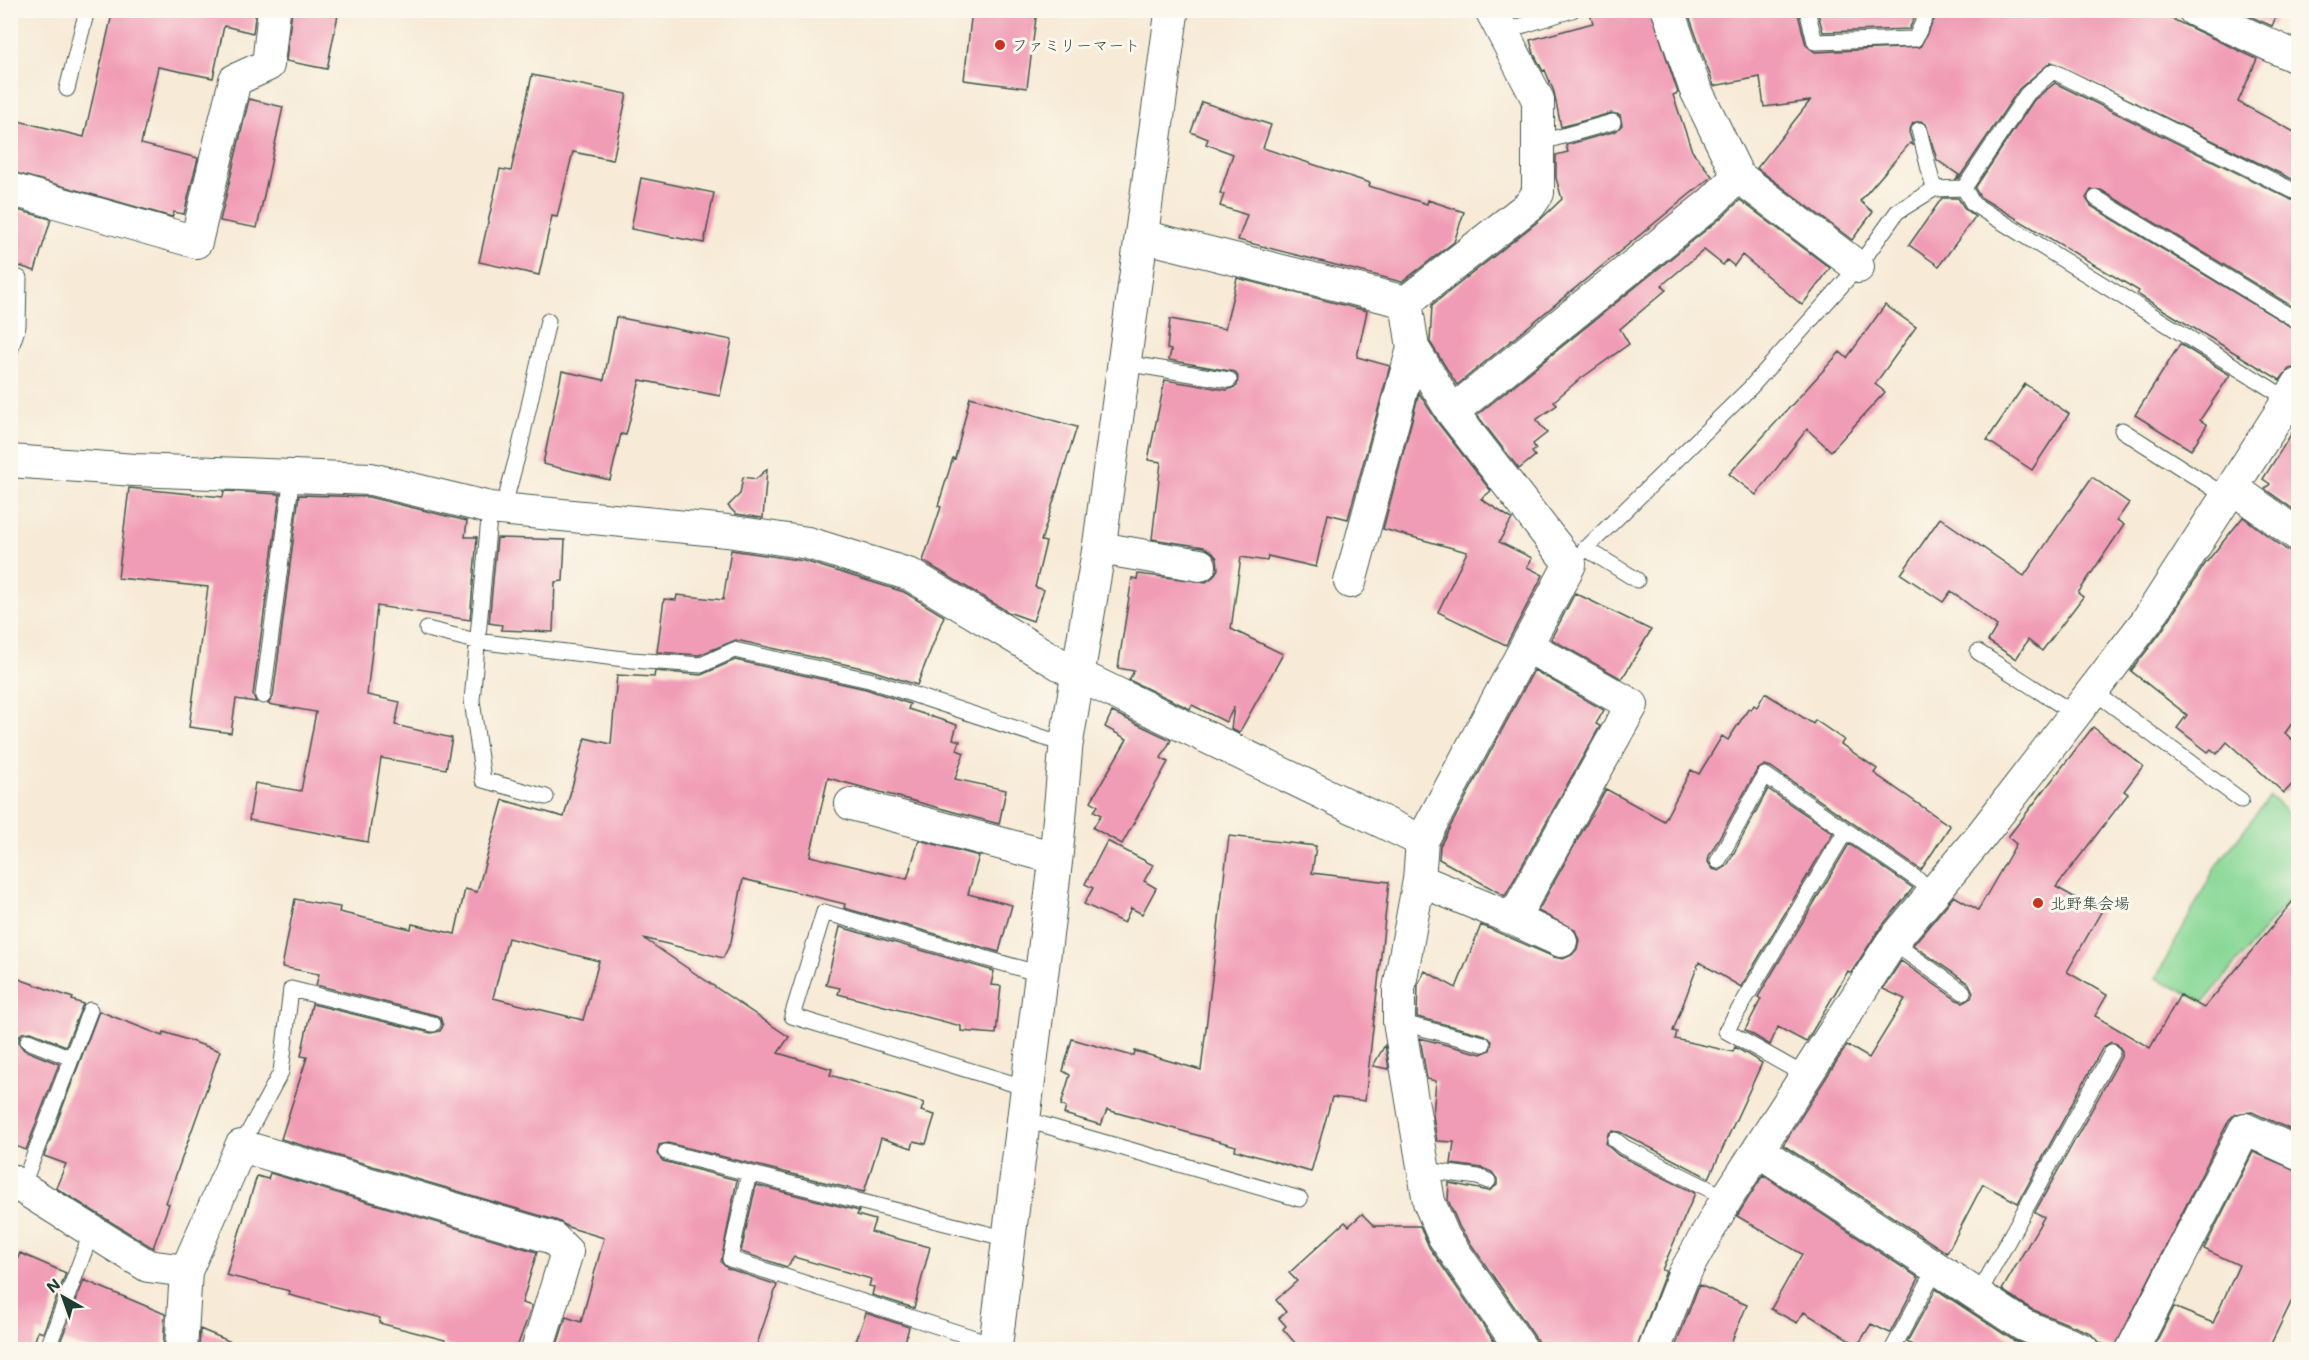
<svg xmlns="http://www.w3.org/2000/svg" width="2309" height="1360" font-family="Mali,'Klee One',sans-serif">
  <rect width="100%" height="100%" fill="#fbf7ec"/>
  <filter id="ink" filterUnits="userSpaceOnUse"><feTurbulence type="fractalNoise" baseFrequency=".0167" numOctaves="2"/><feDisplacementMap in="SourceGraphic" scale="12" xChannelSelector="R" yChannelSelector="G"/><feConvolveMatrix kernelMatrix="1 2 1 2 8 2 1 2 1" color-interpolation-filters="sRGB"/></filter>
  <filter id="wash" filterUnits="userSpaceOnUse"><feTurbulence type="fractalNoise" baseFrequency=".008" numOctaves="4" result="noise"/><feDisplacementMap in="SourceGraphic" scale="24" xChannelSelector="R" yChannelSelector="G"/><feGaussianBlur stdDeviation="1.35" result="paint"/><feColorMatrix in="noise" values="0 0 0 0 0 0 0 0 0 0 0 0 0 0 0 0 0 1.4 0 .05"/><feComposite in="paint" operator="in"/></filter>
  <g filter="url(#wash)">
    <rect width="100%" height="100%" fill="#f7ead6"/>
    <path fill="#89d896" stroke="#548a65" stroke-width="1.5" d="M2270,796L2298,824V889L2204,1002L2156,978L2215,868Z"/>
    <g id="blocks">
      <path fill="#f19cb6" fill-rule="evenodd" d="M113,10H256L253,33L224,26L213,78L158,67L141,144L198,158L184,214L174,212L172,217L12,172L15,162L10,161V119L84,137Z
        M292,10H339L327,69L286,61Z
        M972,10H1037L1027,88L964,80Z
        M1589,10H1651L1678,93L1673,95L1692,151L1712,176L1457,385L1430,342L1432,305L1541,219L1562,199L1556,178V155L1568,152L1566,145L1616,131L1622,125L1620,115L1611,113L1561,127L1554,92L1545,70L1543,71L1534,54L1530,40L1593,23Z
        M1687,10H1797L1806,45L1815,52L1920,47L1939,10H2153L2257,59L2238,102L2298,134V182L2051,62L2019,89L1959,178L1956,179L1959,175L1937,160L1926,124L1921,121L1913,123L1909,132L1913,145L1910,143L1860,201L1873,212L1852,240L1757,168L1810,101L1764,107L1760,77L1714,86Z
        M1817,10H1918L1909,29L1823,32Z
        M2247,10H2279L2272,26L2245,14Z
        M532,75L627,94L613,160L573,152L557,217L552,216L539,275L479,262L500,169L511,171Z
        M2055,83L2298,203V310L2101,190H2091L2086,198L2091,206L2298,331V367L2289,369L2280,380L2137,294L2139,291L1980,197L1975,188L2034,100Z
        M249,99L283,107L257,228L220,221Z
        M1202,102L1271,125L1263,148L1370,183L1369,186L1427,204L1428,200L1464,212L1454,242L1402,282L1238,240L1247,215L1220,206L1224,194L1220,193L1233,154L1206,144L1208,139L1191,132Z
        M641,178L714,193L704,243L631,229Z
        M1942,198H1958L1965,209L1975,217L1939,266L1909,245Z
        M1740,200L1830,268L1820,282L1802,305L1742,255L1734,266L1727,260L1723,265L1704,250L1662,285L1666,290L1620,329L1629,344L1576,382L1554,401L1557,405L1536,420L1547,433L1533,444L1536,449L1532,452L1535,456L1519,469L1477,415L1722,217Z
        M10,208L51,219L35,271L10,263Z
        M1237,278L1367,311L1357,357L1390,366L1348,519L1328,514L1316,567L1268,556L1267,561L1241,557L1231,629L1283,654L1239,733L1231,729L1234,707L1226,722L1192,705L1190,709L1129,680L1134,671L1118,668L1132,578L1137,579L1138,574L1206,582L1213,577L1218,569L1217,558L1212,552L1204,547L1152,539L1161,462L1148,460L1165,380L1227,390L1237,386L1238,377L1235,372L1169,360L1171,350L1167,349L1170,319L1225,329Z
        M1885,305L1916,327L1875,384L1885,392L1831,451L1807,429L1756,495L1729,474L1840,352L1847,358Z
        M616,317L732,340L720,396L640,380L626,435L621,434L610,480L543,464L562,371L604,380Z
        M2180,344L2230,375L2200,420L2207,425L2191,450L2135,415Z
        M2025,384L2069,414L2032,470L1987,440Z
        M1419,393L1438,423L1491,491L1481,499L1512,519L1499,542L1532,558L1527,567L1543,575L1506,645L1438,612L1467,552L1383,529Z
        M970,397L1077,427L1041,541L1046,542L1035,587L1044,590L1033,621L1008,612L923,561L941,507L938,506L953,458L955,459Z
        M2298,423V502L2293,509L2265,489L2270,484L2263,479Z
        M767,469L763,518L736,514L728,506L740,494L743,477L756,479Z
        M2092,477L2129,503L2117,520L2124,525L2078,593L2083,597L2042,651L2028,640L2016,659L1988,641L1997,626L1951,591L1943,602L1901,574L1940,518L2024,576Z
        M129,488L223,497L224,491L280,494L253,695L256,702L236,699L231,733L189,727L208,587L118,578Z
        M299,495L369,497L467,521L465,537H477L470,620L377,606L367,695L400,702L395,725L452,738L446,769L381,758L368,842L249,820L255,783L301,791L316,712L268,704L273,697Z
        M2243,517L2287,550L2298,553V715L2285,733L2298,745V778L2284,793L2227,742L2217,754L2211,749L2208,752L2177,728L2187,715L2131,671L2161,632L2205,564Z
        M497,538L565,540L563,581L555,582L553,632L501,630L502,625L489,623Z
        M731,550L804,561L904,592L944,616L917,685L871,670L736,640L699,655L657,652L664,599L676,600L677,595L723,600Z
        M1575,593L1651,630L1622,679L1551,639Z
        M735,660L866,689L910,704L908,709L957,725L953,739L960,741L957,750L964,753L955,779L1006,790L999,824L828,778L810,856L907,879L919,840L979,856L968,894L1012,905L999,952L844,908L845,904L743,879L731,942L723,958L643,938L789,1037L778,1053L832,1069L830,1075L924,1103L921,1111L935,1115L926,1144L914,1141L912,1148L881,1138L864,1192L668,1143L659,1145L657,1154L663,1161L737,1180L721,1262L727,1268L777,1285L755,1350H573L557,1345L566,1317L581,1322L604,1238L568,1227L558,1221L281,1139L307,1057L301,1056L312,1004L431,1033L440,1031L443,1026L440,1017L435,1015L316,985L319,974L282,967L295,899L340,907L339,912L411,929L412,924L455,934L465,889L477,892L503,800L564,817L585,738L611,744L617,675L654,677L655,671L701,675ZM508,938L599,961L583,1020L493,998Z
        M1534,670L1604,710L1596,724L1600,726L1505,896L1439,859L1440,846Z
        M1765,693L1813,724L1815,720L1844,740L1841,744L1877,769L1874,773L1950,826L1921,870L1771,767L1765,765L1757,770L1709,856L1708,862L1713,869L1719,871L1727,866L1768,789L1833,833L1741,987L1699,962L1673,1031L1677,1032L1675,1039L1733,1052L1735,1047L1762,1063L1709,1178L1620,1132L1612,1131L1608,1134L1606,1144L1618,1155L1695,1193L1662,1270L1666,1271L1636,1350H1540L1537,1340L1460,1228L1448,1200L1449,1183L1489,1191L1497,1185V1179L1492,1172L1482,1168L1451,1164L1454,1142L1437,1141L1433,1115L1436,1081L1427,1079L1420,1038L1481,1054L1490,1050L1492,1041L1485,1035L1417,1017L1418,984L1425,971L1456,988L1481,925L1554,957L1563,959L1572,955L1577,949L1579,940L1575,930L1538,911L1606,789L1664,821L1691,770L1699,774L1722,736L1728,740L1749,708L1751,710L1754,705L1757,707Z
        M1112,712L1171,740L1161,758L1168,762L1122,844L1093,828L1101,815L1094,811L1098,806L1091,801L1127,739L1105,727Z
        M2093,727L2143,766L2124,791L2128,794L2056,887L2101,912L2067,972L2107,995L2095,1016L2150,1048L2180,995L2204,1008L2298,895V1133L2252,1112L2235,1114L2229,1120L2114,1349L2098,1342L2090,1333L2031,1309L2002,1290L2044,1217L2035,1212L2121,1057L2122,1051L2117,1044L2111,1042L2103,1047L2018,1203L1983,1184L1947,1253L1783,1145L1847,1045L1869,1058L1905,999L1883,989L1901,961L1957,1000L1963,1002L1971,998L1973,992L1969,984L1913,945L1954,896L1978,910L2016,844L2008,837Z
        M1229,836L1316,846L1312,873L1389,882L1365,1101L1332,1097L1311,1172L1235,1150L1236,1146L1107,1110L1101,1125L1064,1114L1066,1107L1061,1105L1070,1075L1063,1071L1072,1039L1129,1055H1134L1135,1051L1201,1070Z
        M1107,841L1153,865L1144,881L1156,888L1142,914L1131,908L1124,923L1084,904L1093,888L1085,884Z
        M1849,844L1913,888L1878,931L1851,973L1848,971L1806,1042L1778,1027L1770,1045L1745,1030L1761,999L1758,997Z
        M840,927L994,971L991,985L1001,986L996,1034L961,1031V1026L838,994L840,988L826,985Z
        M10,976L73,998L72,1000L83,1004L66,1046L31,1032L22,1033L19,1037V1043L24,1050L59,1064L26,1150L10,1144Z
        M99,1011L163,1036L164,1032L220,1051L166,1203L169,1204L153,1248L56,1188L66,1164L44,1156Z
        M1385,1045L1389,1069L1373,1066Z
        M2253,1152L2298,1171V1288L2269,1348L2272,1350H2152L2174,1307L2213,1323L2239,1265L2204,1249Z
        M270,1173L537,1252L522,1303L532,1306L516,1350H466L444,1344L445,1340L379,1323L380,1318L289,1295L290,1291L226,1275L257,1176L268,1179Z
        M1763,1175L1919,1278L1890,1333L1871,1324L1858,1345L1804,1312L1797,1323L1771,1309L1802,1254L1737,1216Z
        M756,1185L859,1211L857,1215L875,1220L871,1232L930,1247L914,1308L872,1295L874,1287L869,1286L871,1279L794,1257L787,1267L741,1252Z
        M1362,1214L1374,1226H1420L1429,1247L1500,1350H1301L1283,1329L1286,1326L1279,1318L1286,1312L1276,1300L1297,1281L1289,1273L1345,1222L1349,1226Z
        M20,1253L66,1273L43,1333L38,1331L32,1350H10V1278Z
        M84,1280L165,1314L163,1350H89L61,1340Z
        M1699,1285L1747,1305L1728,1350H1674Z
        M1936,1289L2013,1340L2027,1346L2025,1350H1921L1907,1342Z
        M866,1313L909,1327L903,1350H853Z
        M200,1329L248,1349V1350H199Z"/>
    </g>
  </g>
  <g filter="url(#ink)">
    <use href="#blocks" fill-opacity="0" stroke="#3f574c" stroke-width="1.5"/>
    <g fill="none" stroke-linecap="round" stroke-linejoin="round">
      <g stroke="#3f574c" stroke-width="17">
        <path id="lane" d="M1807,10L1815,42L1915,39L1929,10
          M1502,32L1572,10
          M67,89L87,10
          M1919,130L1934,189
          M1538,143L1613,122
          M1964,188L1973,204L2289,400
          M2096,198L2298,321
          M10,351L18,326L19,278
          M1124,363L1229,380
          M2122,430L2227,497
          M490,508L472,700L483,780L546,797
          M503,509L520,446L548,321
          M1585,548L1637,580
          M1570,564L1750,388L1858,267L1897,212L1934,189L1964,188L2027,94L2053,71L2298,193
          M427,629L476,641L632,660L701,665L734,650L869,680L1066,745
          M1978,652L2075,714
          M2093,691L2241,800
          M263,696L292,476
          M1718,861L1765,775L1933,890
          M1892,942L1963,992
          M1399,1022L1483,1044
          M28,1041L71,1058
          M1806,1076L1726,1031L1845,832
          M1027,1088L792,1016L824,912L1040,974
          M1023,1119L1300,1199
          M1615,1140L1624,1147L1727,1198
          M241,1146L281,1072L291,989L433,1024
          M666,1152L1008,1239
          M1425,1170L1478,1177L1488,1181
          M749,1173L730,1259L996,1345
          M22,1187L90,1010
          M1978,1295L2112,1052
          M47,1350L92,1231
          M1892,1350L1936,1268"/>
      </g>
      <g stroke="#3f574c" stroke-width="34">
        <path id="street" d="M1668,10L1695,88L1738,176L1858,267
          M2194,10L2298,58
          M10,189L196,242L235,80L268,65L274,10
          M1142,236L1406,302L1413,348L1452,412L1570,564L1422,841L1419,880L1399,989V1022L1429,1202L1444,1237L1522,1350
          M1406,302L1530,205L1538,193V100L1491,10
          M1452,412L1711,203L1738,176
          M10,461L135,470L371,479L490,508L727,531L808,543L911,575L1076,674L1422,841
          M2233,488L2298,535
          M1099,548L1200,565
          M1350,582L1413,348
          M851,804L1056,858
          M1419,880L1513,919L1632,705L1527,646
          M1513,919L1561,941
          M1759,1151L2023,1325L2083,1350
          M10,1180L148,1266L186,1271L241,1146L553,1238L567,1252L537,1350
          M181,1350L186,1271
          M1654,1350L1684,1274L1727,1198L1892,942L1980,837L2146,622L2298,385
          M2132,1350L2245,1129L2298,1153"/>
      </g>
      <g stroke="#3f574c" stroke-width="35">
        <path id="secondary" d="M995,1350L1056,858L1066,745L1099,548L1172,10"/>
      </g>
      <use href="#lane" stroke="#fff" stroke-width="15"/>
      <use href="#street" stroke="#fff" stroke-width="32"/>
      <use href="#secondary" stroke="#fff" stroke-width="33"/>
    </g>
  </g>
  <g fill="#c8321e" stroke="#fbf7ec" stroke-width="2">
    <circle cx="1000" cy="45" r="6"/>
    <circle cx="2038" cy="903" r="6"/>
  </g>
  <g text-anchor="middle" stroke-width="6" stroke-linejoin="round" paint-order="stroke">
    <g font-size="16" fill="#1f3d34" stroke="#fbf7ec" text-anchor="start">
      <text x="1012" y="51">ファミリーマート</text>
      <text x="2050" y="909">北野集会場</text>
    </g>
  </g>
  <rect width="2309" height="1360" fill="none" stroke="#fbf7ec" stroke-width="36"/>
  <g transform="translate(63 1297) rotate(320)" stroke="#fbf7ec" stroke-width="4.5" paint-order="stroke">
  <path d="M0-4.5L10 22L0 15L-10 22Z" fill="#1f3d34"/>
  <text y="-9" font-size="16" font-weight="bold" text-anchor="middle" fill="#1f3d34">N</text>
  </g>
</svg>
